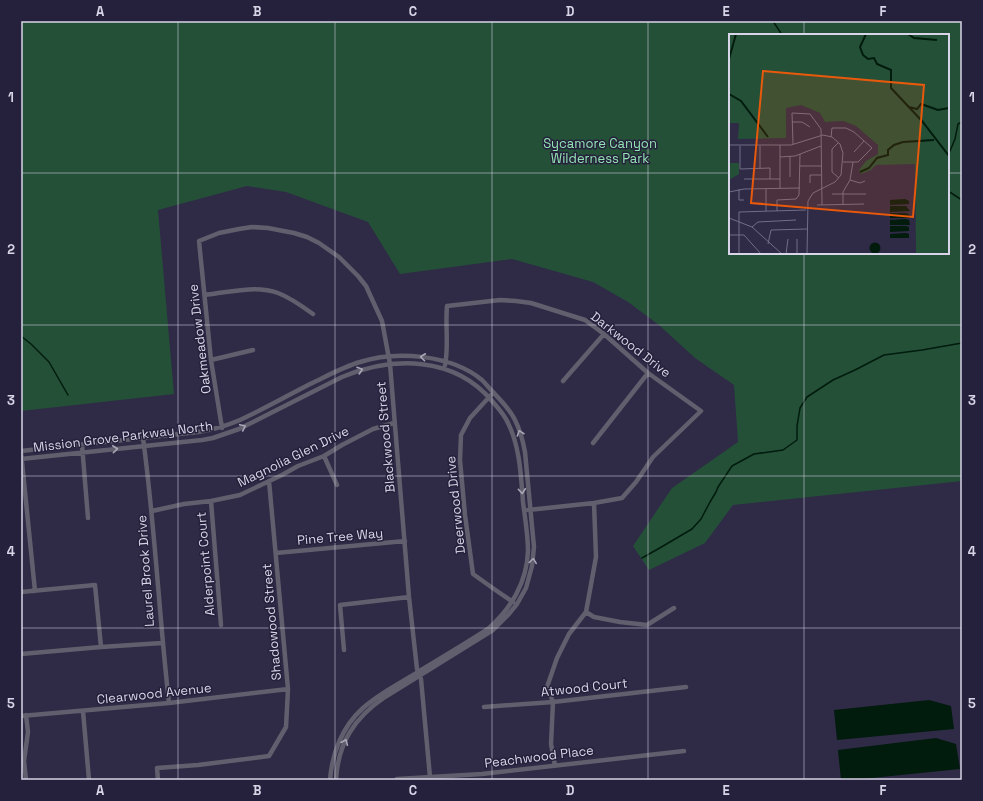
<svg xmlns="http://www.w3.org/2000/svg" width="983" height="801" font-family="'Space Grotesk',sans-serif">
  <rect width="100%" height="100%" fill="#2f2a46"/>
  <path fill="#245038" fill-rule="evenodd" d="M21,21H962V481L733,505L705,543L649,570L633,546L672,488L738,442L734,385L695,358L659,325L628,302L593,282L512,259L400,274L368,222L286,192L247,186L158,210L174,394L21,411ZM730,35H948V253H730Z"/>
  <path fill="#011b0d" d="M929,700L951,706L954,729L837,740L834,710Z
    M936,738L956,744L960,769L852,780H841L838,750Z"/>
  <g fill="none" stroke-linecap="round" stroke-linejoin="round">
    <path stroke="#011b0d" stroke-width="1.5" d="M773,21L782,35
      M948,149L950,151L955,139L958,124L962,122
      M948,191L962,200
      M21,336L31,344L49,362L68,395
      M642,558L658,549L692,529L701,519L710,502L716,492L718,487L732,466L754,454L783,450L797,440V426L800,408L807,397L833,380L855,370L884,355L922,350L962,343"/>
    <path stroke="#615f6d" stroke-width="4.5" d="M205,295C228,292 257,285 278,293C291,298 302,306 313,314
      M211,360L253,350
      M445,365C449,346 445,326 447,306L500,300L516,301L531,303L585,320L604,334L648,373L701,411L653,457L636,482L622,498L594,503L528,510
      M563,381L604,334
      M491,395L470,418L461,435L460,460L465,515L473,574L494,589L513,602
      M222,428L211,360L199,241L219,233L239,229L252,227L268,228L294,233L307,237L319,243L339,257L358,276L366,286L382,321L390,364L409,597L417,669L421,679L430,777
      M143,438C155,526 159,615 169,703
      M593,443L648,373
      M82,445L88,518
      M21,451L198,432C212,430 226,426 240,420C264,409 287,396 310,384C327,376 343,367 360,362C397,350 452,355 482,380C486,384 489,388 493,392C501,401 510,409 515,420C520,430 523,441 525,452L534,547L532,566L526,588L517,604L508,615L493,630L385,697C354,718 338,743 336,780
      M21,452L35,591
      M324,456L337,485
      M21,459L202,440L213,438L239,429L342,377C393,356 454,356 492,401C498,408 504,414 508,423C520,447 521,476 523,502C525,518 528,535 528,551C527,582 511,609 488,629C465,644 441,658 418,672C399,684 378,694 362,709C342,727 332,754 330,780
      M211,501L221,625
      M152,511L184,504L211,501L240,495L282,475L298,466L324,456L342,445L373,429L394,423
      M276,553L405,541
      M21,592L95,585L101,647
      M586,612L594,617L620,622L647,625L674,608
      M344,650L340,605L409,597
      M21,654L101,647L162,643
      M484,707L553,702L686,687
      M83,711L89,780
      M21,716L169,703L288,689
      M555,765L551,744L553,702L547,687L557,658L569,634L586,612L596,557L594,503
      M397,779L482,774L684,751
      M26,780L24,761L28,732L26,715
      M158,780L157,768L198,765L269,756L286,727L288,689L269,481"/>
  </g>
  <defs><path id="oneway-chevron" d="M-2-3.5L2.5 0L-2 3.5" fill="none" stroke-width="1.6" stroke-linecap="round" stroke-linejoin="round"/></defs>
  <g stroke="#a8a6b6">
    <use href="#oneway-chevron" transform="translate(423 357) rotate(-173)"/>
    <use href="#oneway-chevron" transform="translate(360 370) rotate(-18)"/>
    <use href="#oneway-chevron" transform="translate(243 427) rotate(-25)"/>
    <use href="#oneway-chevron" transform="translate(520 433) rotate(-109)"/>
    <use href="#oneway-chevron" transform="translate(115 449) rotate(-6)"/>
    <use href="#oneway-chevron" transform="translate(522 491) rotate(85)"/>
    <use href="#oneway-chevron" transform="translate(533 561) rotate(-82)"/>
    <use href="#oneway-chevron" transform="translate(345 742) rotate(-67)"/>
  </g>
  <path fill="none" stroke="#d7d5e7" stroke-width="1" stroke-opacity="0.55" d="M178,21V780M335,21V780M492,21V780M648,21V780M804,21V35M21,173H730M948,173H962M804,253V780M21,325H962M21,476H962M21,628H962"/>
  <g text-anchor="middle" stroke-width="3" stroke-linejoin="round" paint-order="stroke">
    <g font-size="13" fill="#93e4b3" stroke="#25203b">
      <text x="600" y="148">Sycamore Canyon<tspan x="600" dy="15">Wilderness Park</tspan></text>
    </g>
    <g font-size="13" fill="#d7d5e7" stroke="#25203b">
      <text transform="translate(199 339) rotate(-97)" y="5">Oakmeadow Drive</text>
      <text transform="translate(631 344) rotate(38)" y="5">Darkwood Drive</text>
      <text transform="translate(123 436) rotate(-7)" y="5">Mission Grove Parkway North</text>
      <text transform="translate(385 437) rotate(-95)" y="5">Blackwood Street</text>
      <text transform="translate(293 456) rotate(-26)" y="5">Magnolia Glen Drive</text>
      <text transform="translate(455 505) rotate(-96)" y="5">Deerwood Drive</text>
      <text transform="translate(340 536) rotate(-5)" y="5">Pine Tree Way</text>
      <text transform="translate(205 564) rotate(-95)" y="5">Alderpoint Court</text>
      <text transform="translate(145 571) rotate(-94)" y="5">Laurel Brook Drive</text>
      <text transform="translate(271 622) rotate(-95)" y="5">Shadowood Street</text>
      <text transform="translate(584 687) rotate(-6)" y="5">Atwood Court</text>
      <text transform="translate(154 693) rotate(-6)" y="5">Clearwood Avenue</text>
      <text transform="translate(539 756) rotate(-7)" y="5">Peachwood Place</text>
    </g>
  </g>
  <g transform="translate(729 34)">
    <rect width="220" height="220" fill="#2f2a46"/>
    <path d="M0,0H220V220H187L186,130L147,131L142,136L132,140L130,136L137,127L149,120V111L127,92L114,87L96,88L91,79L72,71L57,74V104L9,105L10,89H0ZM0,129H10V140L0,146Z" fill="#245038"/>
    <path d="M176,165L180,167V170L161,171V166ZM161,172H177L181,177L161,178ZM161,179H176L180,180L181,184H161ZM177,185L180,186L181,191H161V186ZM177,192L180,193V197L161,198V192ZM177,199L180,200V204H161V200ZM140.5 214a5.5 5.5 0 1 1 11 0a5.5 5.5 0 1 1-11 0Z" fill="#011b0d"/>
    <path fill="none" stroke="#011b0d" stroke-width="2" d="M137,0L131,13L134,21L139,25L145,24L148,30L162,36V54L193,87L220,122M179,0L185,4L208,6M0,25L7,0M0,60L12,67L39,103M180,73L188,75L192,70L209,76L220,74M131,138L140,134L148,124L159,121V116L165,111L174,108L205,106"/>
    <path fill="none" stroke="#726e86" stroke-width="1" d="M63,88H73L81,93M102,103L103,94H117L125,98L143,114L129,128H114M109,109L103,115V138L110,144M64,110L63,79L81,80L92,95L93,171M0,111H62L94,101L103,103L111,110L114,119L112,141L106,148L84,159L79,167L78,220M51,111V155M11,112V135L41,134V145M31,112V135M125,118L135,107M51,123L66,122L92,112M71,132H93M61,143V122M15,145H51M121,146L131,149L136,147M81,149V141H92M10,155V166H15M37,155V177M0,158L15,155L71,154M103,160H137M88,171L135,170M114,171V158L121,146L124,128M48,177V166L67,165L70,161L71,120M0,184L23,193L53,220M23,193L29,188L67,186M0,201H15L32,220M68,205V220M39,210L42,196L78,195M10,220V178L77,176M57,220L59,205"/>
    <path fill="#e8590c" fill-opacity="0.15" stroke="#e8590c" stroke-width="2" d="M34,37L195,51L184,183L22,169Z"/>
    <rect width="220" height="220" fill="none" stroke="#d7d5e7" stroke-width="2"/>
  </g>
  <rect width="983" height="801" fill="none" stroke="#25203b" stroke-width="44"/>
  <rect x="22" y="22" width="939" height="757" fill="none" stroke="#d7d5e7" stroke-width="1.5"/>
  <g font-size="13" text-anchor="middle" font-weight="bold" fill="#d7d5e7">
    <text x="100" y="16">A</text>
    <text x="257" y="16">B</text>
    <text x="413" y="16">C</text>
    <text x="570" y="16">D</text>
    <text x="726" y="16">E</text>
    <text x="883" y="16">F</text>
    <text x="11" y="102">1</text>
    <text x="972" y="102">1</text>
    <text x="11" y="254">2</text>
    <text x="972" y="254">2</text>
    <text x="11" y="405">3</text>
    <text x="972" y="405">3</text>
    <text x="11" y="556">4</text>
    <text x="972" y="556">4</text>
    <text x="11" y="708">5</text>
    <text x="972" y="708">5</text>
    <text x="100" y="795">A</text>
    <text x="257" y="795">B</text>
    <text x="413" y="795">C</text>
    <text x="570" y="795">D</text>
    <text x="726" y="795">E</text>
    <text x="883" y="795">F</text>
  </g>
</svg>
